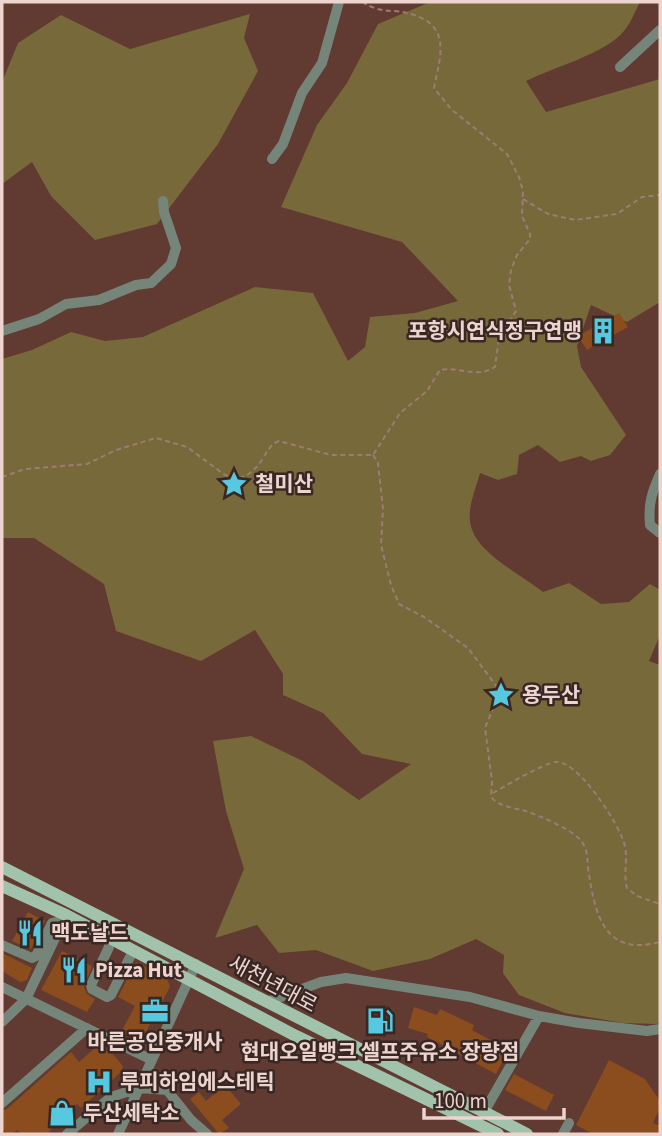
<svg xmlns="http://www.w3.org/2000/svg" width="662" height="1136" font-family="'Source Sans 3','Noto Sans KR',sans-serif">
  <rect width="100%" height="100%" fill="#613a32"/>
  <path fill="#77693a" d="M430,2H640C635,11 631,23 624,31C605,54 554,67 526,81L546,112L660,79V302L627,322L591,305L577,346L581,367L626,435L610,455L591,461L581,456L560,462L538,445L519,455L517,474L498,480L480,473C476,488 468,506 470,521C473,552 521,574 543,592L569,583L601,604L629,602L650,584L660,590V635L649,661L660,665V1022L657,1024L623,1023L565,1013L519,995L503,973L504,955L476,939L430,959L373,971L316,950L279,953L257,925L215,938L244,869L226,811L213,741L251,736L303,761L359,800L411,764L362,754L323,713L283,695V674L255,630L201,661L116,631L104,584L34,538H2V359L32,350L71,332L105,341L143,337L255,287L313,293L348,361L365,347L370,317L415,313L458,301L402,242L281,207L317,125L347,83L378,24Z
    M250,14L244,38L258,71L218,144L157,224L95,240L51,196L32,162L2,184V82L18,43L61,15L130,49Z"/>
  <path fill="#8b4c1e" d="M619,313L628,327L587,350L578,336Z
    M28,912L45,921L31,949L12,941Z
    M62,951L92,966L84,987L87,994L95,999L87,1012L41,990Z
    M4,954L32,968L27,980L20,982L2,971Z
    M136,962L167,978L170,987L140,1043L121,1032L135,1006L118,997Z
    M414,1007L437,1015L440,1009L474,1025L472,1030L509,1050L496,1074L427,1037L428,1034L408,1028Z
    M96,1047L112,1053L123,1066L121,1072L81,1108L77,1104L50,1128L51,1130L47,1134H21L17,1130L12,1134H7L2,1128V1110L7,1109L71,1052L79,1062Z
    M609,1060L645,1079L660,1101V1108L653,1123L660,1126V1134H593L576,1125Z
    M514,1074L554,1095L546,1111L505,1090Z
    M225,1085L241,1104L222,1120L229,1128L219,1134L190,1099L199,1092L206,1101Z"/>
  <g fill="none" stroke-linecap="round" stroke-linejoin="round">
    <path stroke="#9d7c75" stroke-width="2" stroke-dasharray="5 3.5" stroke-linecap="butt" d="M362,2C384,15 391,8 411,14C451,26 441,54 434,88L452,110L507,154L519,177L523,191L522,216L530,234V239L517,255L511,270L509,285L516,311L499,338L495,367C477,379 459,366 440,370L427,391L400,413L373,455
      M523,199L548,214L575,220L617,214L642,197L660,195
      M373,455L378,463L383,509L381,545L391,585L399,604L424,617L468,648L500,691L485,728L492,781L491,797C499,807 515,808 526,811C540,816 574,830 582,842C588,851 587,858 588,868C595,914 603,957 660,942
      M2,477L25,469L87,464L116,450L156,438L187,447L225,475L236,479C264,473 263,446 279,441L331,455H372
      M493,793C505,786 544,763 556,762C578,760 620,825 625,846C628,860 623,874 627,888L637,896L660,904"/>
    <path stroke="#758579" stroke-width="10" d="M620,67L660,30
      M272,159L283,144L302,93L322,63L339,2
      M2,331L39,319L66,304L99,300L136,285L151,283L171,264L176,248L164,212L163,201
      M660,474C652,492 648,504 650,525L660,533
      M109,938V947L91,985L92,989L107,997L111,995L133,951
      M2,945L32,958L36,956L52,923L63,921
      M2,987L152,1060
      M267,1002L321,982L346,978L470,997L539,1016L579,1023L647,1031L660,1029
      M2,1022L26,999L66,915
      M2,1103L87,1028
      M484,1112L539,1016
      M67,1134L111,1097L139,1088L167,1090L191,1120L207,1134
      M118,1134L196,964
      M563,1134L569,1123"/>
    <path stroke="#a2c3ab" stroke-width="12" d="M2,867L527,1134
      M2,886L66,915L296,1036L498,1134"/>
  </g>
  <defs>
    <g id="building-bare" transform="scale(2.1)"><path d="M-4-6H4V6H1V3H-1V6H-4ZM-2.5-4.3h1.7v1.8h-1.7ZM.8-4.3h1.7v1.8H.8ZM-2.5-1h1.7V.8h-1.7ZM.8-1h1.7V.8H.8Z" fill="#56c9e1" stroke="#392723" stroke-width="2.5" paint-order="stroke"/></g>
    <g id="sight-bare" transform="scale(2.1)"><path d="M0-6L1.8-2.2L6-1.7L2.9 1.2L3.7 5.4L0 3.3L-3.7 5.4L-2.9 1.2L-6-1.7L-1.8-2.2Z" fill="#56c9e1" stroke="#392723" stroke-width="2.5" paint-order="stroke"/></g>
    <g id="restaurant-bare" transform="scale(2.1)"><path d="M-5-6h1v4h1v-4h1v4h1v-4h1v5L-1.5 .5V6h-2V.5L-5-1ZM5-6V6H3V1.5H1.5Q1.5-4 5-6Z" fill="#56c9e1" stroke="#392723" stroke-width="2.5" paint-order="stroke"/></g>
    <g id="office-bare" transform="scale(2.1)"><path d="M-6-3h4V-5.5h4V-3h4V5H-6ZM-1-4.5V-3h2v-1.5ZM-6 0V1H6V0Z" fill="#56c9e1" stroke="#392723" stroke-width="2.5" paint-order="stroke"/></g>
    <g id="fuel-bare" transform="scale(2.1)"><path d="M-5.5-6h7V0h2V4h1.3V-2.5L3-4.5l.8-.8L6-3V5H2.5V1h-1V6h-7ZM-4.2-4.7v3.2H.2V-4.7Z" fill="#56c9e1" stroke="#392723" stroke-width="2.5" paint-order="stroke"/></g>
    <g id="hospital-bare" transform="scale(2.1)"><path d="M-5-5h3v3.5h4V-5h3V5h-3V1.5h-4V5h-3Z" fill="#56c9e1" stroke="#392723" stroke-width="2.5" paint-order="stroke"/></g>
    <g id="shop-bare" transform="scale(2.1)"><path d="M-5-2.5h2.3a2.7 3.5 0 0 1 5.4 0H5L5.5 6h-11ZM-1.5-2.5h3a1.5 2.3 0 0 0-3 0Z" fill="#56c9e1" stroke="#392723" stroke-width="2.5" paint-order="stroke"/></g>
  </defs>
  <g fill-rule="evenodd">
    <use href="#building-bare" x="603" y="331"/>
    <use href="#sight-bare" x="234" y="484"/>
    <use href="#sight-bare" x="501" y="695"/>
    <use href="#restaurant-bare" x="30" y="933"/>
    <use href="#restaurant-bare" x="74" y="970"/>
    <use href="#office-bare" x="155" y="1011"/>
    <use href="#fuel-bare" x="380" y="1021"/>
    <use href="#hospital-bare" x="99" y="1082"/>
    <use href="#shop-bare" x="62" y="1113"/>
  </g>
  <g text-anchor="middle" stroke-width="5" stroke-linejoin="round" paint-order="stroke">
    <g font-size="21" font-weight="bold" fill="#edd4cf" stroke="#392723" text-anchor="start">
      <text x="582" y="338" text-anchor="end">포항시연식정구연맹</text>
      <text x="255" y="491">철미산</text>
      <text x="522" y="702">용두산</text>
      <text x="51" y="940">맥도날드</text>
      <text x="95" y="977">Pizza Hut</text>
      <text x="155" y="1049" text-anchor="middle">바른공인중개사</text>
      <text x="380" y="1059" text-anchor="middle">현대오일뱅크 셀프주유소 장량점</text>
      <text x="120" y="1089">루피하임에스테틱</text>
      <text x="83" y="1120">두산세탁소</text>
    </g>
    <g font-size="21" fill="#edd4cf" stroke="#392723">
      <text transform="translate(273 984) rotate(28)" y="7">새천년대로</text>
    </g>
  </g>
  <rect width="662" height="1136" fill="none" stroke="#edd4cf" stroke-width="7"/>
  <path d="M424 1108v10h140v-10" fill="none" stroke="#edd4cf" stroke-width="3.5"/>
  <text x="434" y="1108" font-size="21" fill="#edd4cf" stroke="#392723" stroke-width="5" paint-order="stroke">100 m</text>
</svg>
